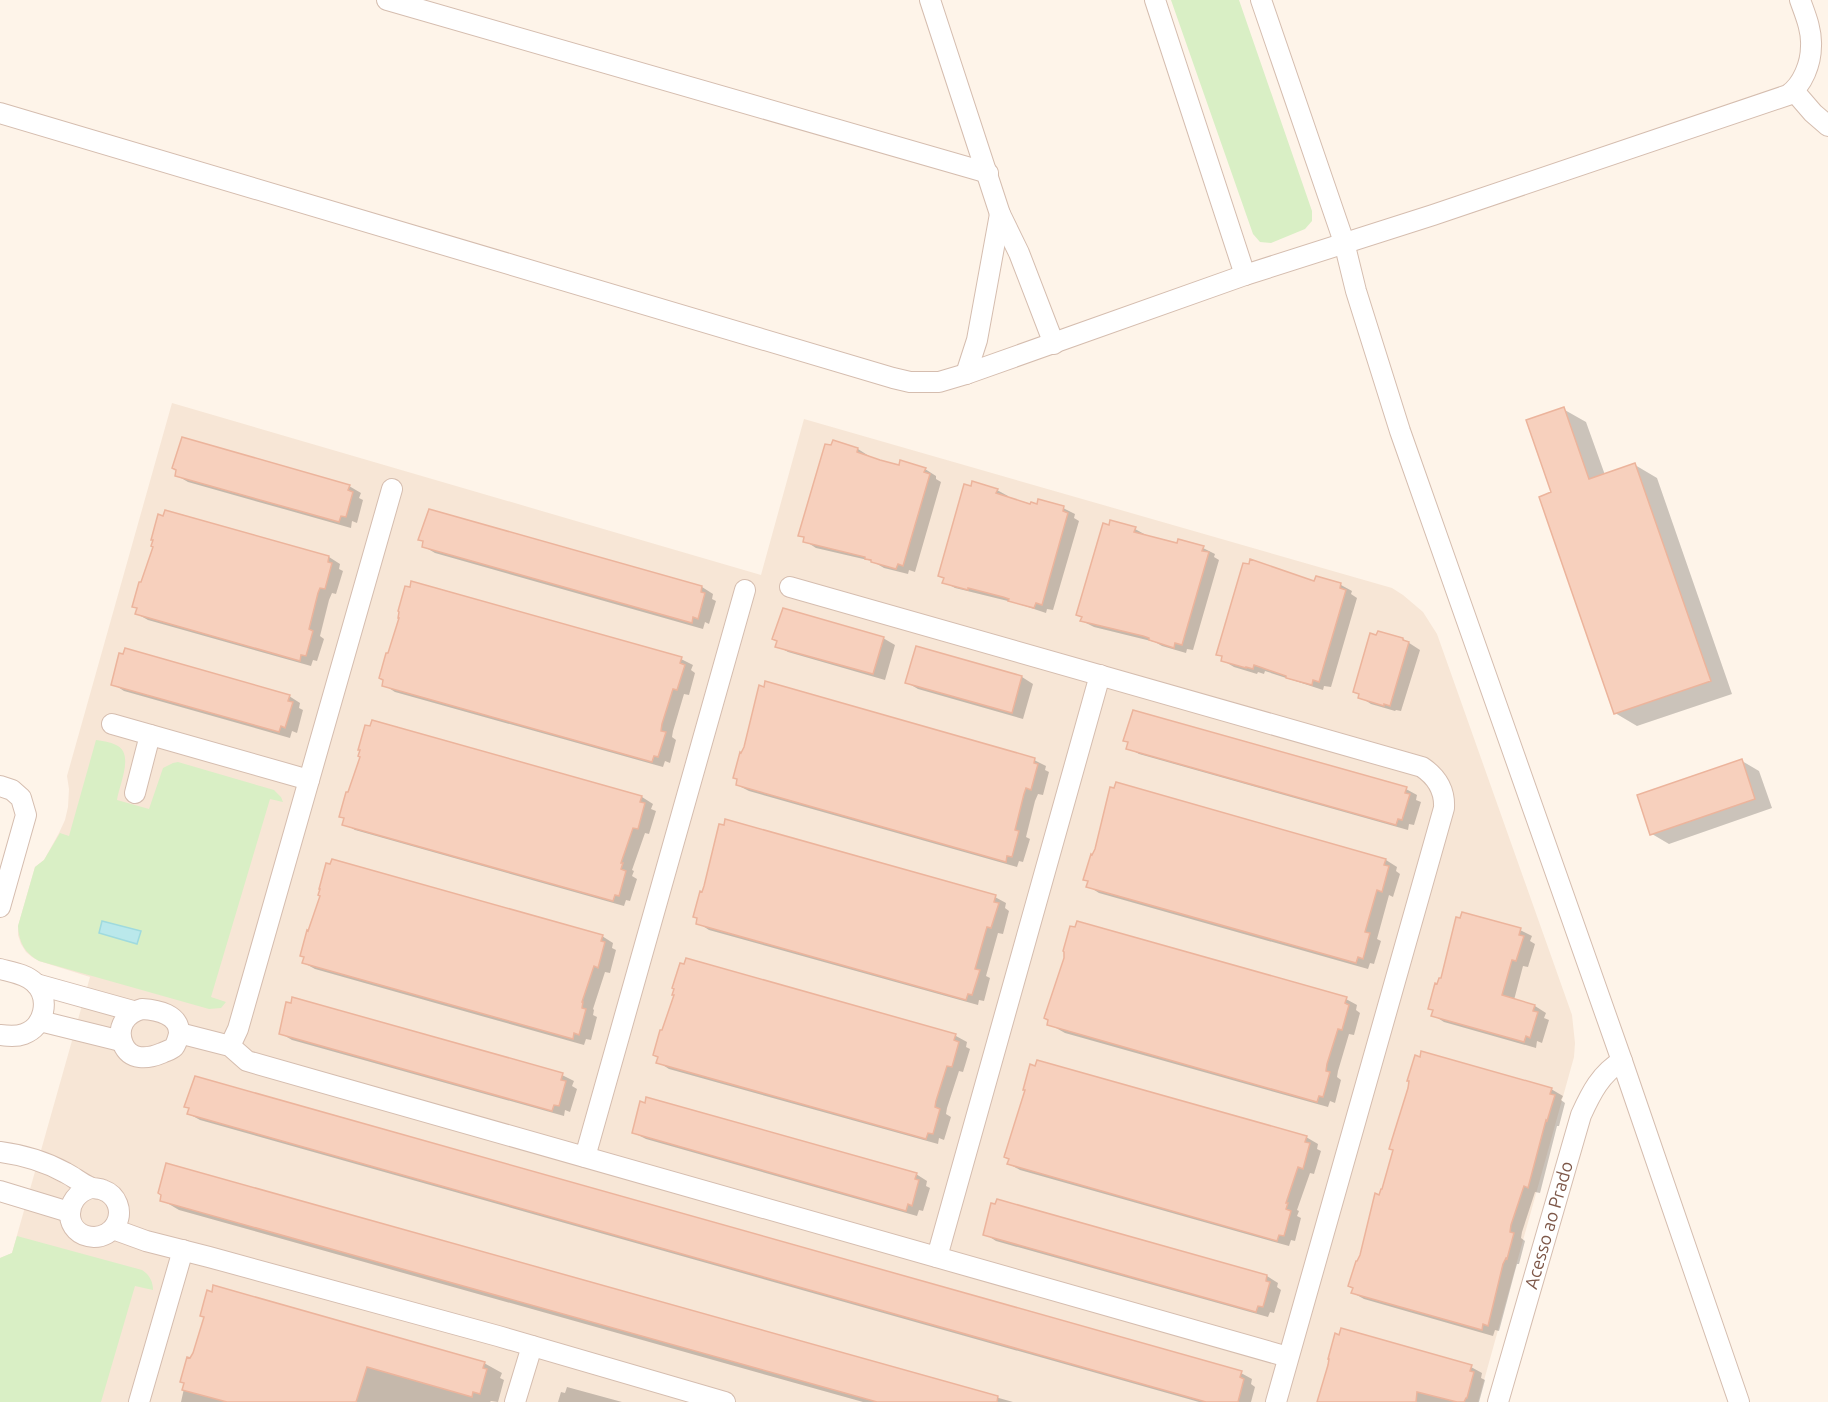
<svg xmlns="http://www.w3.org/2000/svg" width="1828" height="1402" font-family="Ubuntu,sans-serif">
  <rect width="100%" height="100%" fill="#fef4e9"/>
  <path fill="#f7e6d6" d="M172,403L761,575L804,419L1392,588L1403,595L1423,612L1437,634L1572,1015L1575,1043L1574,1057L1478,1402H0V1258L12,1253L90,977L39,961L32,957L26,952L21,944L18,935V926L35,867L44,860L59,833L65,820L68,807L69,789L67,776Z"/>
  <path fill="#d9efc5" d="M1171,0H1239L1312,211V221L1305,229L1271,243L1260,242L1253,234Z
    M96,740C103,741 110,742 116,745C135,753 119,785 117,800L149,809L163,768L173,763L178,762L274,790L281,797L283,802L270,799L211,997L226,1002L221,1008L209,1009L39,961C25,953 19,943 18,926L35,867L44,860L60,833L69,836Z
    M17,1236L142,1270C150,1275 153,1282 153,1290L135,1286L101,1402H0V1258L12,1253Z"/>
  <path fill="#bae8eb" stroke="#9fdade" stroke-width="1.5" d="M102,921L141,931L137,944L99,933Z"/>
  <path fill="#0003" d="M1563,409L1586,422L1605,475L1635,465L1657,478L1732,694L1637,726L1615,713L1553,493Z
    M858,449L869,456L868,458L900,467L925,469L936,476V479L941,482L915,572L909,570L908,574L884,568L872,561L816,548L805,541V538L800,535Z
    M176,475L349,486L361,493L359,498L363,500L357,523L352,521L351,528L188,482Z
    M997,490L1008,496V499L1031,506L1063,508L1075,514L1074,518L1079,521L1053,610L1047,609L1046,613L1016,603L955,588L944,582L945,579L939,576Z
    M1135,529L1146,535V537L1178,545L1203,548L1215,554L1214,557L1219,560L1193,650L1187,649L1186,653L1162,646L1155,642L1094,627L1082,621L1083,618L1078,615Z
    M425,542L702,587L713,594L712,599L716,601L709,624L705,622L703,629L435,553L423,546Z
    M329,557L340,564L339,569L343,571L336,594L332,593L329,600L320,636L324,639L317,661L313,660L311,666L148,620L137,614L138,609L134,606Z
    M1317,578L1341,585L1352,591L1351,594L1357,598L1331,687L1324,686L1323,690L1265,671L1264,674L1258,672L1257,674L1234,667L1222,660L1223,657L1217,654L1315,583Z
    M883,638L895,645L885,680L788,652L777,646Z
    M1403,639L1420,650L1401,711L1396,710L1395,711L1371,704L1360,697Z
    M681,659L693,665L691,670L695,673L689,695L684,694L673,731L672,737L676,740L670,763L665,761L663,767L395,692L384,685Z
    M1022,677L1033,684L1023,719L918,689L906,682Z
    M113,684L289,696L300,703L299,708L303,710L297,733L292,731L290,738L124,691Z
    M373,722L642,797L653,804L651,809L656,811L649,834L645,833L632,870L634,871L632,876L637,879L630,901L626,900L624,906L355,830L344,824L345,819L341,816Z
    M1125,741L1406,789L1417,795L1416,800L1421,802L1414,825L1409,824L1408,830L1139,754L1128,748L1129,743Z
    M1034,760L1046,766L1045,770L1049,772L1043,795L1038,794L1035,801L1026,837L1030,839L1023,862L1019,861L1017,867L749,791L737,785Z
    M1742,761L1759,771L1772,808L1669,844L1652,834Z
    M1117,784L1386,860L1397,867L1396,871L1400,874L1393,897L1389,895L1377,939L1381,941L1374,964L1370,963L1368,969L1099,893L1088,886L1093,856Z
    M995,897L1006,903L1005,908L1009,911L1003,934L998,933L986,976L990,978L984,1001L979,1000L978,1005L709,930L698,923Z
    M1520,930L1532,936L1530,941L1535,944L1528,967L1523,966L1514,1000L1535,1006L1546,1013L1544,1018L1549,1020L1542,1043L1537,1041L1536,1048L1444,1022L1433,1015Z
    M602,936L613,943L612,948L616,950L610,973L605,972L593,1009L594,1010L593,1015L597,1017L591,1040L586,1039L584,1045L315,969L304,963Z
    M687,960L956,1036L967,1042L966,1047L970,1049L963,1072L959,1071L947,1108L946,1114L951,1117L944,1140L939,1138L938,1144L669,1069L658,1062Z
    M1346,999L1357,1005L1356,1010L1360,1013L1354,1035L1349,1034L1338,1071L1337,1077L1341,1080L1335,1103L1330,1101L1328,1107L1065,1033L1049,1024Z
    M280,1033L562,1075L574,1081L572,1086L577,1089L570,1112L565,1110L564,1116L292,1040Z
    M1551,1089L1563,1096L1561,1100L1565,1103L1559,1126H1557L1540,1193L1535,1192L1522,1232L1521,1238L1525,1241L1519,1264H1517L1515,1271L1499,1331L1495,1330L1493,1336L1364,1299L1353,1293L1358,1263L1380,1197Z
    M186,1106L1241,1373L1252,1379L1251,1384L1255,1387L1251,1402H1199L200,1120L189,1114L190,1109Z
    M634,1133L916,1174L927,1181L926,1186L930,1188L923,1211L919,1210L917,1216L646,1139Z
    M1306,1137L1318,1144L1317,1149L1321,1151L1314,1174L1310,1173L1297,1210L1299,1211L1297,1216L1301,1218L1295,1241L1291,1240L1289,1246L1020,1170L1009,1164Z
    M167,1165L1013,1402H863L179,1210L162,1200Z
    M985,1234L1267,1276L1278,1283L1277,1287L1281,1290L1274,1313L1270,1312L1268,1317L996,1241Z
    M188,1359L484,1363L502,1373L500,1378L504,1380L498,1402L491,1401L490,1402H181L185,1384Z
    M1471,1367L1482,1373L1481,1378L1485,1380L1479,1402H1318Z
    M567,1387L622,1402H558L561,1392L565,1393Z"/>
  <path fill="#f7d0bd" stroke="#ecb49c" stroke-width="1.5" d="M1564,407L1589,479L1635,463L1711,681L1614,714L1539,497L1551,492L1526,420Z
    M182,437L350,485L348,490L353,492L346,517L341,516L339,522L175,476L176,470L172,468Z
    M833,440L858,448L857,452L880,460L899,465L900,460L926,468L924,472L930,474L903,566L898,564L896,569L871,562V560L865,559V557L803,542L804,537L798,536L825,444L831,445Z
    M972,481L998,489L996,493L1030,504L1031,502L1037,504L1038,499L1064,506L1063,511L1068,513L1042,605L1036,603L1034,608L1008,601L1009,599L1003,597L968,588V590L942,583L944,578L938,576L964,484L971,486Z
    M429,509L702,586L701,592L705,593L698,619L693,617L692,623L422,547L423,541L418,540Z
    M165,510L329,556L328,562L332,563L325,589L320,588L318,593L309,629L313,631L306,656L301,655L300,661L135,614L137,608L132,607L139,582H141L153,547L151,546L153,540H151L158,514L163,516Z
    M1110,520L1136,527L1134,532L1177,543L1178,539L1204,546L1202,551L1209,552L1182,645L1175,643L1174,648L1149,640V638L1143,636L1080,621L1082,617L1076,615L1103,523L1109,525Z
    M1250,559L1314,581L1316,576L1341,583L1340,588L1346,590L1319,682L1313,680L1312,685L1286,678V676L1254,665L1253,669L1246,667V668L1221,661L1222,656L1216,655L1243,563L1249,564Z
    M411,581L682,657L680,663L685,665L677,690L673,689L662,724L661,731L666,732L658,757L654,756L652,762L382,686L383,680L379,678L386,653H388L399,618H398L399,612L398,611L405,586L410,587Z
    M783,608L884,637L873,674L775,647L777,641L772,639Z
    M1378,631L1403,638V640L1409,642L1390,706L1384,704V706L1358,698L1359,694L1353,692L1370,633L1376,635Z
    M916,646L1022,676L1012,713L905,683Z
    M125,648L290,695L288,701L293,702L285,728L281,726L279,732L111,685L119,653L123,654Z
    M765,681L1035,758L1034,763L1038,764L1031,790L1026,788L1024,794L1015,830L1019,831L1012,857L1007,856L1006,862L736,785L737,779L733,778L740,752L741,753L744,747L759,685L764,687Z
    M1133,710L1407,787L1405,793L1410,794L1402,820L1398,819L1396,825L1126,749L1128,742L1123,741Z
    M372,720L642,796L640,802L645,803L638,829L633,828L621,863H623L621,869L626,871L619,896L615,895L613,901L342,825L344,818L339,817L346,792H348L360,757L358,756L360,750H358L365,725L370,726Z
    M1742,759L1755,799L1650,835L1637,795Z
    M1116,782L1386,859L1384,865L1389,866L1382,892L1377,890L1365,932L1370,933L1363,959L1358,957L1356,963L1086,887L1088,881L1083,880L1091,854L1092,855L1095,849L1110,787L1114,788Z
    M725,819L996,895L994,902L999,903L991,928L987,927L975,969L980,970L972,995L968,994L966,1000L696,924L697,918L693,917L700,891L702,892L704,886L719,824L724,825Z
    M332,859L603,935L601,941L605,942L598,968L594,966L582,1002H583L582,1008L586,1009L579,1035L574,1033L573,1039L302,963L304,957L300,956L307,930L308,931L320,896L318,895L320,889H319L326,863L330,864Z
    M1462,912L1521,928L1519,935L1524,936L1516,961L1512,960L1502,995L1535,1005L1533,1011L1538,1012L1530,1038L1526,1036L1524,1042L1431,1016L1433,1010L1428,1009L1435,983L1437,984L1439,978H1441L1456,917L1460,918Z
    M1077,921L1347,997L1345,1003L1349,1005L1342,1030L1338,1029L1327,1064L1326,1071L1330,1072L1323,1097L1319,1096L1317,1102L1047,1025L1048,1020L1044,1018L1064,958V952L1063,951L1070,926L1075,927Z
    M686,958L956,1034L954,1040L959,1042L952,1067L947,1066L936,1101L935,1107L940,1109L933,1134L928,1133L926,1139L656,1063L658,1057L653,1055L660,1030H662L674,995H672L674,989L672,988L680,963L684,964Z
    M292,997L563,1073L561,1080L566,1081L559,1106L554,1105L552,1111L279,1034L286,1002L291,1003Z
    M1421,1051L1552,1088L1550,1094L1555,1095L1547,1121L1546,1120L1528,1188L1524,1186L1511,1225L1510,1232L1514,1233L1507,1259L1506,1258L1503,1264L1488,1326L1483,1324L1482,1330L1351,1293L1353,1288L1348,1286L1356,1261H1357L1360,1255L1375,1193L1379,1195L1381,1189H1382L1393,1150L1389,1149L1408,1088L1409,1081H1407L1415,1055L1420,1057Z
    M1037,1060L1307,1136L1305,1142L1310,1143L1303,1169L1298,1167L1286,1203H1288L1286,1209L1291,1211L1284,1236L1279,1235L1277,1241L1007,1164L1009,1159L1004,1157L1025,1090H1023L1030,1064L1035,1066Z
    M195,1076L1242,1371L1240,1377L1244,1379L1238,1402H1206L187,1114L189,1108L184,1107Z
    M646,1097L917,1173L915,1179L919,1180L912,1206L908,1204L906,1211L632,1133L640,1101L645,1103Z
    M166,1163L998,1396L997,1402H877L160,1201L161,1195L158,1193Z
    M997,1199L1267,1275L1266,1281L1270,1282L1263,1307L1258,1306L1256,1312L983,1235L991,1203L995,1204Z
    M213,1285L485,1362L483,1368L487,1369L480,1394L473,1392L472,1397L367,1367L356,1402H227L182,1390L184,1383L180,1382L187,1357L190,1358L193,1353L204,1317L200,1316L207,1290L212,1292Z
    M1341,1328L1472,1365L1470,1371L1474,1372L1467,1398H1466L1464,1402H1457L1417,1392L1416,1402H1317L1328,1365L1329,1359H1328L1335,1333L1339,1335Z"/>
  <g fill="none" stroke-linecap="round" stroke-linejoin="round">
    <g stroke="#d5bdaf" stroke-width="22">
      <g id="street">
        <path d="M387,0L988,173"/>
        <path d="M930,0L1000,214L1019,253L1054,344"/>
        <path d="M1155,0L1245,275"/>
        <path d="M1261,0L1344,242L1356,291L1400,431L1622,1061L1739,1402"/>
        <path d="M1794,91L1813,113L1828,126"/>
        <path d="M0,113L893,378L910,382H939L966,374L1245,275L1433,215L1788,95C1803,85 1811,63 1811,46C1812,30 1805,14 1800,0"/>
        <path d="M966,374L977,340L1000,214"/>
        <path d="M790,587L1422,767C1437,777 1445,790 1444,808L1276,1402"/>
        <path d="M112,724L309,780"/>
        <path d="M0,786L12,790L21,798L26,815L0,907"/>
        <path d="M135,793L150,735"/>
        <path d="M0,969C11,972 26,974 35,983C51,999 44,1027 24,1034C16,1037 8,1036 0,1035"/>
        <path d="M36,984L133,1011"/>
        <path d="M142,1009C157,1010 180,1014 179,1034C178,1038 177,1043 174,1047C171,1050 166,1051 162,1053C148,1059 130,1061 123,1044C116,1027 126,1013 142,1009Z"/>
        <path d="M40,1021L121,1041"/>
        <path d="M179,1033L230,1046L247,1061L1288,1357"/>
        <path d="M230,1046L238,1029L392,489"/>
        <path d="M0,1152C23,1155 46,1162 66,1173C74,1177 82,1184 90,1187C94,1189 99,1188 103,1190C117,1195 123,1211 116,1224C112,1232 103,1237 94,1237C63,1236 62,1196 91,1188"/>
        <path d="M585,1157L745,590"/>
        <path d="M0,1191L69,1212"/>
        <path d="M113,1229L146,1241L209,1257L498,1336L725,1402"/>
        <path d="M937,1257L1100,675"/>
        <path d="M139,1402L183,1250"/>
        <path d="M515,1402L532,1346"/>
        <path id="s1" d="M1498,1402L1581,1115C1591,1093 1601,1073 1622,1061"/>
      </g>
    </g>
    <use href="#street" stroke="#fff" stroke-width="20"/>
  </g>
  <g text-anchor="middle" stroke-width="5" stroke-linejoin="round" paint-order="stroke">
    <g font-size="18" fill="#7d5748" stroke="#fff9f1">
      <text dy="6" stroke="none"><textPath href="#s1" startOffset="184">Acesso ao Prado</textPath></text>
    </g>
  </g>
</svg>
